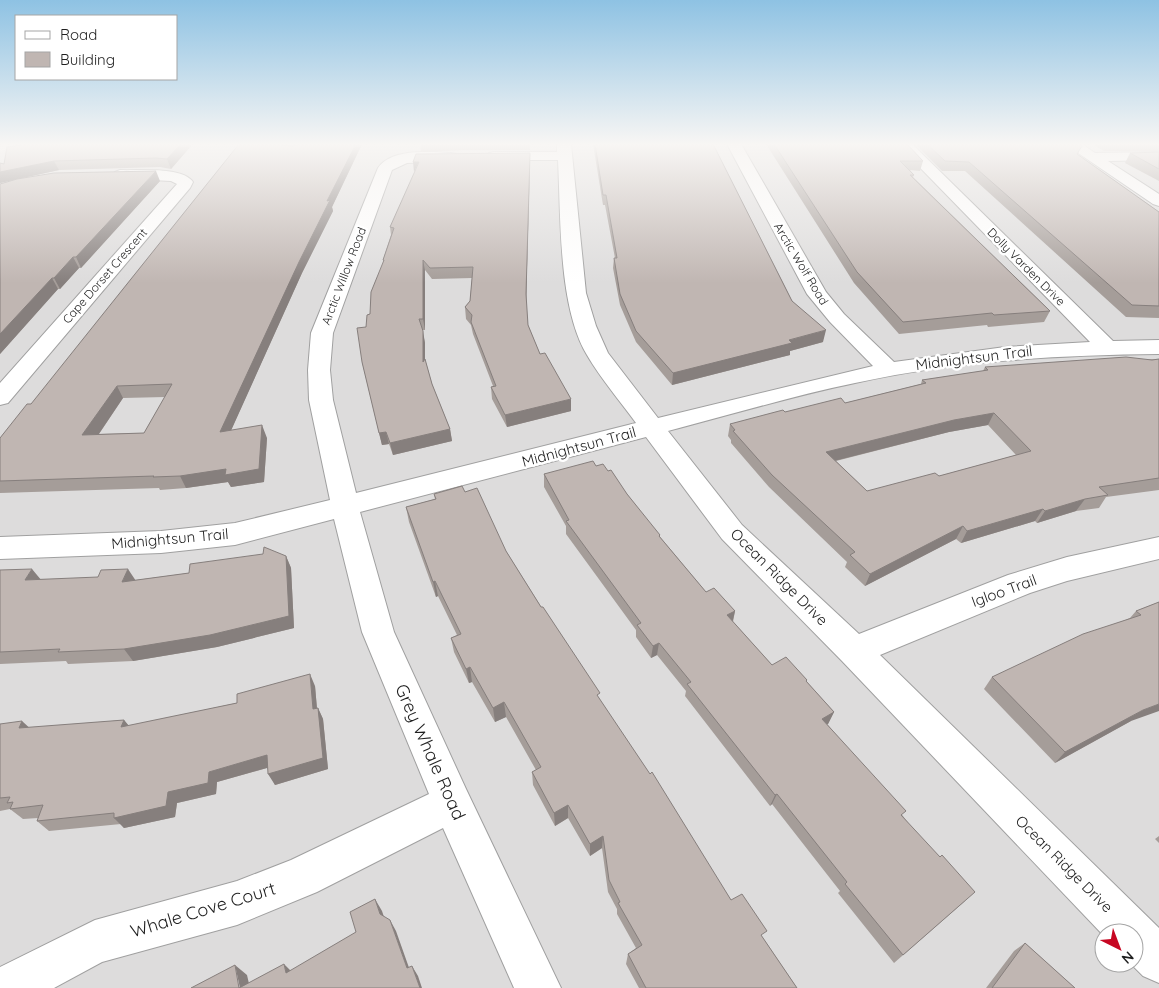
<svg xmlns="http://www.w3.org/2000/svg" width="1159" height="988" font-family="Quicksand,sans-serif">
  <rect width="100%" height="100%" fill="#efebe6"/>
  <path fill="#dddcdc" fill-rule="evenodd" d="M33,144H1159V988H0V151ZM1104,933H1134V963H1104Z"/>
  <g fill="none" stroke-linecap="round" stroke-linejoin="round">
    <g stroke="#a0a0a0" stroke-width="2">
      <path id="minor" d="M557,144H571L586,293L596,326L608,353L658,418L873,366L830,322L807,294L727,144H741L826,292L844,314L894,362L1005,347L1090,342L897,144H912L1113,341L1159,340V354C1057,355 954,361 855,383C792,396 730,415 668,431L742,525L859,634L1008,575L1067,557L1159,537V559L1067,581L1030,593L880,655L1159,928V983L1143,976L1130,963H1134V933H1104V936L842,661L722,539L646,437L360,512L394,632L466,789L561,988H514L443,828L317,892L237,925L102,962L54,988H0V967L95,920L237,881L291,860L429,794L362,632L334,519L235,545L161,553L0,559V537L161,531L235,523L330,500L309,400L308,370L311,333L378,168C392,148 429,152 451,153L456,154L458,157L456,160L451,161L407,163L392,170L333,333L330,370L333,400L356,493L636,423C620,401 601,379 587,355C558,307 561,217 558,160H494L489,159L487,156L489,153L494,152H557Z
        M1065,144H1082L1095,153L1159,152V160L1108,161L1159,194V206L1153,204Z
        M120,170C138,171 182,166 193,182L190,188L8,403L0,405V383L177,184L171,181L115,178L112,175L115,172Z"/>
    </g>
    <use href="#minor" fill="#fff" fill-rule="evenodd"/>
  </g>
  <path fill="#a59d99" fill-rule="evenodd" d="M300,144H362L332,207L333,211L302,273L231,430L267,438L264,482L231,487L228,482L186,488L160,490L159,488L0,493V438L31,404L292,146ZM165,397L144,433L99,434L123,398Z
    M420,144H530V150H463L421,152Z
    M593,144H713L792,301L823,342L790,351V355L672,385L636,342L620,305L613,268L614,258H615L605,205H603Z
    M766,144H907L923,161L920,171L910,170L914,175L913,177L1050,311L1044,322L988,327L987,325L899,334L854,283Z
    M915,144H1080L1078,155L1159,212V318L1126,317L965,171H942Z
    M1092,144H1159V151H1104Z
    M191,146L171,169L160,167L59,170L0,183V163L4,164Z
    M1159,152V181L1125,163L1130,153Z
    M530,153V162L526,302L528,325L540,354L571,411L507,427L492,399L491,387L493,386L473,334L471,325L466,319L465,307L470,301L472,278L432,279L425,270V330H422L425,343V359L432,384L450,429L452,441L393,455L389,444L382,445L362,362L366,327L370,314L383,263V260L391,235L390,227Z
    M160,181L81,268H79L60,289H58L0,354V184Z
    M1159,359V490L1106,497L1099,508L1076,511L1037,523L1035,521L961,543L956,539L865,586L845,567L847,562L769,487L731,443V440L728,436L730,424L785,412L845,403L921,384L922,380L983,371L985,367ZM988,425L1016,455L939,476L867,491L836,461L949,432Z
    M596,466L608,471L627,494L660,537L706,592L735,611L733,622L772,665L807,682L834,712L828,724H827L903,816L965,901L894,963L838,893L840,891L772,804L770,806L685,696L686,691L657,655L651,658L636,637V630L566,534V526L544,487V474Z
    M465,492L506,551L600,700L731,900L763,938L797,988H639L626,964L628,954L636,948L617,914V909L608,892L602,848L590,856L568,818L555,826L533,785L532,772L536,770L506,717L495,722L472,682L469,683L454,652L451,638L457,635L438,596L436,597L409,522L406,507L435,499L434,494Z
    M286,556L291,568L294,628L217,647L133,661L68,664L66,661L0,664V570L40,579L136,580L189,573Z
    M1159,602L1131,721L1055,763L984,689L992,677L1130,618L1136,611Z
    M315,686L317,708H318L323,719L328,769L275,785L267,768L217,782L216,794L177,803L175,817L124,828L121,824L49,831L37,821L38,818L23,819L10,809L0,811V724L29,728L124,720L129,726Z
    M1159,836V843L1155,839Z
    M1025,943L1075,988H986L1014,951Z"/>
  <path fill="#867f7d" d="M181,144H190L191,146L171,169L167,159Z
    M356,144H362L332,207L333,211L302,273L225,444L220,432L327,201Z
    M530,153V162L526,305V294Z
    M54,161L59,170L0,183V172Z
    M413,162H419L414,172Z
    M156,171L160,181L81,268L76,257Z
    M73,257L79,268L60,289L54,278Z
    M423,260L425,270V330L423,319Z
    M52,278L58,289L0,354V334Z
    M826,330L823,342L790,351V355L672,385L673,373Z
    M423,331L425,343V374L423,362Z
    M117,386L123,398L90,447L82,435Z
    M571,399V411L507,427L505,415Z
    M994,413L988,425L949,432L822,464L826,452L954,420Z
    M262,425L267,438L264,482L231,487L228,482L186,488L180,476Z
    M450,429L452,441L393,455L390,443Z
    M386,432L389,444L382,445L379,433Z
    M1085,499L1076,511L1037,523L1045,511Z
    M1043,509L1035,521L961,543L967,531Z
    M963,526L956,539L865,586L870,574Z
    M286,556L291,568L294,628L217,647L133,661L124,649Z
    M32,569L42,581L25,580Z
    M128,569L136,581L122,582Z
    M435,581L438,596L436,597L433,582Z
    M735,611L732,624L727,615Z
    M659,643L657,655L651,658L653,646Z
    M470,667L472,682L469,683L466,669Z
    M310,674L315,686L318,721L313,709Z
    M504,702L506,717L495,722L493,708Z
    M1159,704V711L1131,721L1055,763L1065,752L1143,710Z
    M318,708L323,719L328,769L275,785L268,774Z
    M834,712L828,724L817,730L822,719Z
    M124,720L133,731L121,727Z
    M22,721L34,732L19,728Z
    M267,755L274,766L217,782L216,794L177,803L175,817L124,828L114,818L209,772Z
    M777,794L772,804L770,806L775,795Z
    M568,805V818L555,826L554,813Z
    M603,836L602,848L590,856V844Z
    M375,899L382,911L387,926L380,914Z
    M390,920L396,931L413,979L407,968Z
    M284,964L294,974L286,973Z
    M235,965L247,975L250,988H240Z
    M412,966L418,976L422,988H420Z"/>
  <path fill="#c0b6b2" stroke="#867f7d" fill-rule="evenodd" d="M27,144H181L167,159L156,158L54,161L0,172V163L4,164L7,147Z
    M239,144H275L292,146L300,144H356L327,201L330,200L299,262L220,432L262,425L259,469L225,475L226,469L180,476L153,477L154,476L0,481V438L27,404H31ZM172,384L144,433L82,435L117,386Z
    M595,144H713L792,301L826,330L789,340L792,343L673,373L636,331L620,294L614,258H617L606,195H603Z
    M774,144H907L923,161H900L914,175H910L1050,311L994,315L992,313L903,322L857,272Z
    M927,144H1080L1082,146L1077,154L1159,212V306L1132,305L969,162L945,161Z
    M1159,152V169L1130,153Z
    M530,153L526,294L528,325L540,354L545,353L571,399L505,415L491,387L496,386L471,322L472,315L465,307L470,301L473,267L430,268L423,260V319H419L423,331V362L425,359L432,384L450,429L390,443L386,432L379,433L362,362L357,328L366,327L367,315L370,314L371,292L384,260H383L394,228L390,227L419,162H413L416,154Z
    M156,171L76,257H73L54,278H52L0,334V184L17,179L54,173Z
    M1126,357L1152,360L1159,359V478L1099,487L1108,495L1085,499L1045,511L1043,509L967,531L963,526L870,574L850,555L855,552L772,475L733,431L735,430L730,424L783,410L785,412L841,398L845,403L926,383L922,380L988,370L985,367ZM994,413L1031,451L939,476L935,473L867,491L826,452L954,420Z
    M593,461L596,466L603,464L608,471L611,470L627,494L660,535L659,536L706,592L714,588L735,611L727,615L772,665L786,657L807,680L806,681L834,712L822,719L906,811L901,815L940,857L942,855L975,892L903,955L845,884L847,882L777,794L775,795L687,684L691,682L659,643L653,646L637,625L641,623L566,521L569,520L544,474Z
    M462,486L465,492L477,488L506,551L541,607H543L600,693L597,695L650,774L652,772L731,900L742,894L767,931L761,935L797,988H646L628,954L642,945L618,903L620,902L609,880L603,836L590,844L568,805L554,813L532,772L541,767L504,702L493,708L470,667L466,669L451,638L461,634L435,581L433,582L406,507L436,499L434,494Z
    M264,547L286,556L289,616L210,635L124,649L58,652L60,649L0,652V570L32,569L25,580L98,577L101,570L128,569L122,582L189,573L190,564L263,554Z
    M1159,602V704L1143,710L1065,752L992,677L1083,634L1141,615L1136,611Z
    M310,674L313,709L318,708L323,758L268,774L267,755L209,772L208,783L168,792L166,806L114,818V813L37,821L43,805L10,809L13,802L7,803L10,797L0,798V724L22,721L19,728L124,720L121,727L237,703V694Z
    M375,899L380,914L390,920L407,968L412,966L420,988H191L235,965L239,988L284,964L286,973L356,932L350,912Z
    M1025,943L1075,988H992Z"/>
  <linearGradient id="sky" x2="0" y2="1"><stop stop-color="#8ec2e3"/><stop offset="0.51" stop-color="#f8f6f4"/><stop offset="1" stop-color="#f8f6f4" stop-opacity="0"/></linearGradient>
  <rect width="1159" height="283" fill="url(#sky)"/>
  <g text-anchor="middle" stroke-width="5" stroke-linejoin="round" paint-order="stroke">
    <g font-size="12" fill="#1f1f1f" stroke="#fff">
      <text transform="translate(801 264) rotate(59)" y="4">Arctic Wolf Road</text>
      <text transform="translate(1026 267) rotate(45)" y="4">Dolly Varden Drive</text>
      <text transform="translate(105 276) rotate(-49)" y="4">Cape Dorset Crescent</text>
      <text transform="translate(344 276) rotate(-69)" y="4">Arctic Willow Road</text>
    </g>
    <g font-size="15" fill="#1f1f1f" stroke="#fff">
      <text transform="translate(974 358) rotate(-7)" y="5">Midnightsun Trail</text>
      <text transform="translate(579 447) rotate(-15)" y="5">Midnightsun Trail</text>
      <text transform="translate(170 539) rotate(-5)" y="5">Midnightsun Trail</text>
      <text transform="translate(779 577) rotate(45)" y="5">Ocean Ridge Drive</text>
      <text transform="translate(1004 591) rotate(-20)" y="5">Igloo Trail</text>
      <text transform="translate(1064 864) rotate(45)" y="5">Ocean Ridge Drive</text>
    </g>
    <g font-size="18" fill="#1f1f1f" stroke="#fff">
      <text transform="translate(430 752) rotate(66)" y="6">Grey Whale Road</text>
      <text transform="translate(203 910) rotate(-17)" y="6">Whale Cove Court</text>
    </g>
  </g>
  <rect x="15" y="15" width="162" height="65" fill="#ffffff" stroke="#a5a5a5"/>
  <rect x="25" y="31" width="25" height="8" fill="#ffffff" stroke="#a5a5a5"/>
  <text x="60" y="40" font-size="15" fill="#1f1f1f">Road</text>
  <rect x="25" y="52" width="25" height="15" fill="#c0b6b2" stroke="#a5a5a5"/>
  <text x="60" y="65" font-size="15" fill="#1f1f1f">Building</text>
  <g transform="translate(1119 948) rotate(138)"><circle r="24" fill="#ffffff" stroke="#a5a5a5"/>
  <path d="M0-4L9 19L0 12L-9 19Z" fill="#c70722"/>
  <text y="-8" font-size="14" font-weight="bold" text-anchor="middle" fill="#1f1f1f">N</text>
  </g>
</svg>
